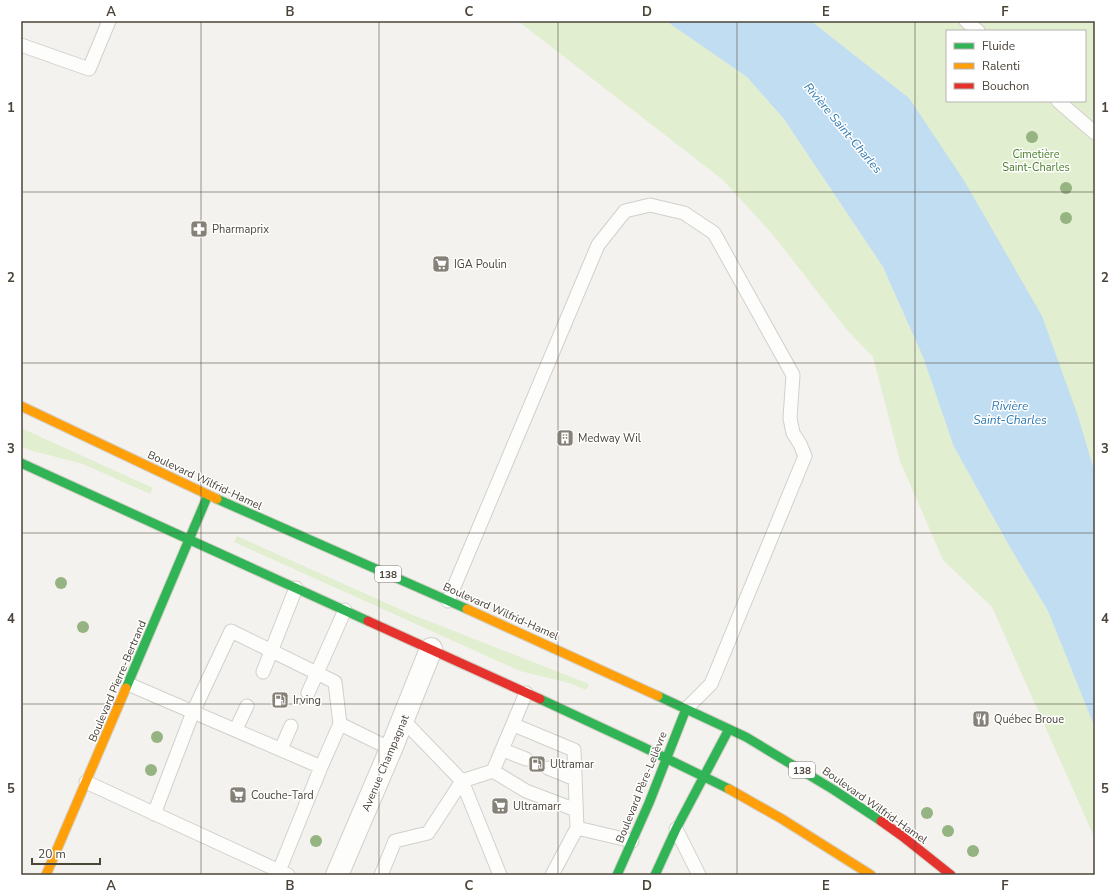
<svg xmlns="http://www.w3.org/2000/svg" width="1116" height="896" font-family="'Nunito Sans',sans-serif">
  <rect width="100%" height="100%" fill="#f4f2ee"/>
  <path fill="#e1eecf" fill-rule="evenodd" d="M518,21H666L747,77L784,119L883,267L923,357L954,447L1011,549L1048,611L1095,728V839L992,607L943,560L900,461L873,357L847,330L774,236L723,180Z
    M811,21H1095V473L1079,419L909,98ZM947,31H1085V101H947Z
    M21,428L153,488L150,494L83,464L29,450L21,446Z
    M237,536L413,615L589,684L586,690L569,683L520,671L234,542Z"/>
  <path fill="#c0ddf1" d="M666,21H811L909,98L965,182L1042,316L1079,419L1095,473V728L1048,611L1011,549L954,447L923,357L883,267L784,119L747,77Z"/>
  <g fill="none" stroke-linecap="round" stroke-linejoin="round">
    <g stroke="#d2d0cb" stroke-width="15">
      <path id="lane" d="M966,21L978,31
        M21,45L89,69L109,21
        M1058,101L1095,133
        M448,601L598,245L625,211L650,205L684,213L714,233L793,375L790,418L793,433L800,444L805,456L711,684L686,709
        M263,672L296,588
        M128,684L321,767L279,871
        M308,693L345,610
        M403,720L462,781L493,771L526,693
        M514,725L574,750L577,828L632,841
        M236,729L247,706
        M281,749L291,726
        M503,750L526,759
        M321,767L340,724L391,749
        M548,768L575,779
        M493,771L526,791L576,810
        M462,781L500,875
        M86,782L288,875
        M154,814L193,712L231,631L335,682L340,724
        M676,829L699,875
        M381,875L395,841L428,833L462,781
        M552,875L577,828"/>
    </g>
    <g stroke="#d2d0cb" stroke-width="24">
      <path id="street" d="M337,875L391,749L431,649"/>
    </g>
    <g stroke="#d3cfc5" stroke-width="11">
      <path id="fast" d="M21,463L368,621
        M217,499L467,609
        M126,688L208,495
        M658,696L746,737L834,790L881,821
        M540,699L641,746L729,789
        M617,875L649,803L686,709
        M655,875L676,829L729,729"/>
    </g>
    <g stroke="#d3cfc5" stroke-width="11">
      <path id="slow" d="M21,406L217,499
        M467,609L658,696
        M729,789L782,819L871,875
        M46,875L126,688"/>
    </g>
    <g stroke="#d3cfc5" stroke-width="11">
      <path id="jam" d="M368,621L540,699
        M881,821L902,836L951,875"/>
    </g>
    <use href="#lane" stroke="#fdfdfc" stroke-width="13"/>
    <use href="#street" stroke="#fdfdfc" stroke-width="22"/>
    <use href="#fast" stroke="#30b455" stroke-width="9"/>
    <use href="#slow" stroke="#ff9f0a" stroke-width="9"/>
    <use href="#jam" stroke="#e5322d" stroke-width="9"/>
  </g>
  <g fill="#96b382">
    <circle cx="1032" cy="137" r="6"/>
    <circle cx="1066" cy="188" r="6"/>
    <circle cx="1066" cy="218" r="6"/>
    <circle cx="61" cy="583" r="6"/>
    <circle cx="83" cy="627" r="6"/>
    <circle cx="157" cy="737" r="6"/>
    <circle cx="151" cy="770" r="6"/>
    <circle cx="927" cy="813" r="6"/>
    <circle cx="948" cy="831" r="6"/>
    <circle cx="316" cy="841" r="6"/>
    <circle cx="973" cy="851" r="6"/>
  </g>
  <path fill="none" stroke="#4b4439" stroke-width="1" stroke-opacity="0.55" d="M201,21V875M379,21V875M558,21V875M737,21V875M915,21V875M21,192H1095M21,363H1095M21,533H1095M21,704H1095"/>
  <defs>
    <g id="pharmacy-square" transform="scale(0.9)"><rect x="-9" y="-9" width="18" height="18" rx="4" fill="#868178" stroke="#fff"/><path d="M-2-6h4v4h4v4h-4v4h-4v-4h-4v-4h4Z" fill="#fff"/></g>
    <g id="supermarket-square" transform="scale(0.9)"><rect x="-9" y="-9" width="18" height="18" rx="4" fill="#868178" stroke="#fff"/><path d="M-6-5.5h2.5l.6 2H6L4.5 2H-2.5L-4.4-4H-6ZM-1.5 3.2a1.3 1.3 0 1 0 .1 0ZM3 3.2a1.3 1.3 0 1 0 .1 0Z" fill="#fff"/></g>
    <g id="building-square" transform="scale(0.9)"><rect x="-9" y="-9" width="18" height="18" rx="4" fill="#868178" stroke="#fff"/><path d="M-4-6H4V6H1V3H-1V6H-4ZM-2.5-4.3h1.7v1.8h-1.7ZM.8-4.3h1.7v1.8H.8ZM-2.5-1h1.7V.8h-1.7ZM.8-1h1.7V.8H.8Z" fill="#fff"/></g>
    <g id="fuel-square" transform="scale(0.9)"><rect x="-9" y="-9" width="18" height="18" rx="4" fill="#868178" stroke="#fff"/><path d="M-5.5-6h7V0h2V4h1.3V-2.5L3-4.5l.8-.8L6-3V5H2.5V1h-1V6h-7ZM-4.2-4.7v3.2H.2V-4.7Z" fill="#fff"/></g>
    <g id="restaurant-square" transform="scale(0.9)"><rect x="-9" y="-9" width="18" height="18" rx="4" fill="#868178" stroke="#fff"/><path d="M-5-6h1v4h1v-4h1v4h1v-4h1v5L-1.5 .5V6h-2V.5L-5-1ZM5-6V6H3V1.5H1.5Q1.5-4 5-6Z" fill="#fff"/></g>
  </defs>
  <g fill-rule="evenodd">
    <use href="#pharmacy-square" x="199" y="229"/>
    <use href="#supermarket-square" x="441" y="264"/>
    <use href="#building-square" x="565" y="438"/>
    <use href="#fuel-square" x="280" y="700"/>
    <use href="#restaurant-square" x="981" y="719"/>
    <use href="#fuel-square" x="537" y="764"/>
    <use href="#supermarket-square" x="238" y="795"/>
    <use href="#supermarket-square" x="500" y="806"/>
  </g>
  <g text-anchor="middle" stroke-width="3" stroke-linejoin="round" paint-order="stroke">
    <g fill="#fff" stroke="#817c74" stroke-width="1">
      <rect x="375" y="566" width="26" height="16" rx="3"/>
      <rect x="789" y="762" width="26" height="16" rx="3"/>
    </g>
    <g font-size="10" font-weight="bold" fill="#4b4439">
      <text x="388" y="578">138</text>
      <text x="802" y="774">138</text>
    </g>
    <g font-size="11" fill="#4a7f2a" stroke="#fff">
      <text x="1036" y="158">Cimetière<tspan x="1036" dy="13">Saint-Charles</tspan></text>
    </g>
    <g font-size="11" fill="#4b4439" stroke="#fff" text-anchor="start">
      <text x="212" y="233">Pharmaprix</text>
      <text x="454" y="268">IGA Poulin</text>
      <text x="578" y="442">Medway Wil</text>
      <text x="293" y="704">Irving</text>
      <text x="994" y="723">Québec Broue</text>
      <text x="550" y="768">Ultramar</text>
      <text x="251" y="799">Couche-Tard</text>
      <text x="513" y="810">Ultramarr</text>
    </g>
    <g font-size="11" fill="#4b4439" stroke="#fff">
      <text transform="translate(205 480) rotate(25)" y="4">Boulevard Wilfrid-Hamel</text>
      <text transform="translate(501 611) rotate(24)" y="4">Boulevard Wilfrid-Hamel</text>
      <text transform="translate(117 681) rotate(-67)" y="4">Boulevard Pierre-Bertrand</text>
      <text transform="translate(385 763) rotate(-67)" y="4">Avenue Champagnat</text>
      <text transform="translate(641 787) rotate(-68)" y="4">Boulevard Père-Lelièvre</text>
      <text transform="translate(875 805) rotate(35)" y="4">Boulevard Wilfrid-Hamel</text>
    </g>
    <g font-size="12" font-style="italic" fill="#2e7ab2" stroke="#fff">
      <text transform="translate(843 128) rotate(50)" y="4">Rivière Saint-Charles</text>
      <text x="1010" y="410">Rivière<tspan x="1010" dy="14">Saint-Charles</tspan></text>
    </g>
  </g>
  <rect width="1116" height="896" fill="none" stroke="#ffffff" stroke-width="44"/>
  <rect x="946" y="30" width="140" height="72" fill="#ffffff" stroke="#b7b4b0"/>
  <rect x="954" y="43" width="20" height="6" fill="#30b455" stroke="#b7b4b0"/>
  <text x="982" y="50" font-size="12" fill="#4b4439">Fluide</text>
  <rect x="954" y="63" width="20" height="6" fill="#ff9f0a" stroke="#b7b4b0"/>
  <text x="982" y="70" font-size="12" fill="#4b4439">Ralenti</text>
  <rect x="954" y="83" width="20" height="6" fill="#e5322d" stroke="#b7b4b0"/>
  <text x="982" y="90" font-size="12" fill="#4b4439">Bouchon</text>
  <path d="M32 858v6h68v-6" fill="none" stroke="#4b4439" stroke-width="2"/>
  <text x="38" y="858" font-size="12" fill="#4b4439" stroke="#ffffff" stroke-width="3" paint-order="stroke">20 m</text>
  <rect x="22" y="22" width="1072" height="852" fill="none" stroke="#4b4439" stroke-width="1.5"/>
  <g font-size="13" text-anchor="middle" font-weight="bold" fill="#4b4439">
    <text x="111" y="16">A</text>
    <text x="290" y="16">B</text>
    <text x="469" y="16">C</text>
    <text x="647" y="16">D</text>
    <text x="826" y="16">E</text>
    <text x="1005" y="16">F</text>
    <text x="11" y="112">1</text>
    <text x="1105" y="112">1</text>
    <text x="11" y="282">2</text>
    <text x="1105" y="282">2</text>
    <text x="11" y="453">3</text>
    <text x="1105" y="453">3</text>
    <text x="11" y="623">4</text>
    <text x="1105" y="623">4</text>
    <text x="11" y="793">5</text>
    <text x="1105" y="793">5</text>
    <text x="111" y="890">A</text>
    <text x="290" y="890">B</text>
    <text x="469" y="890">C</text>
    <text x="647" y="890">D</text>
    <text x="826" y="890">E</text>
    <text x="1005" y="890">F</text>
  </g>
</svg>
